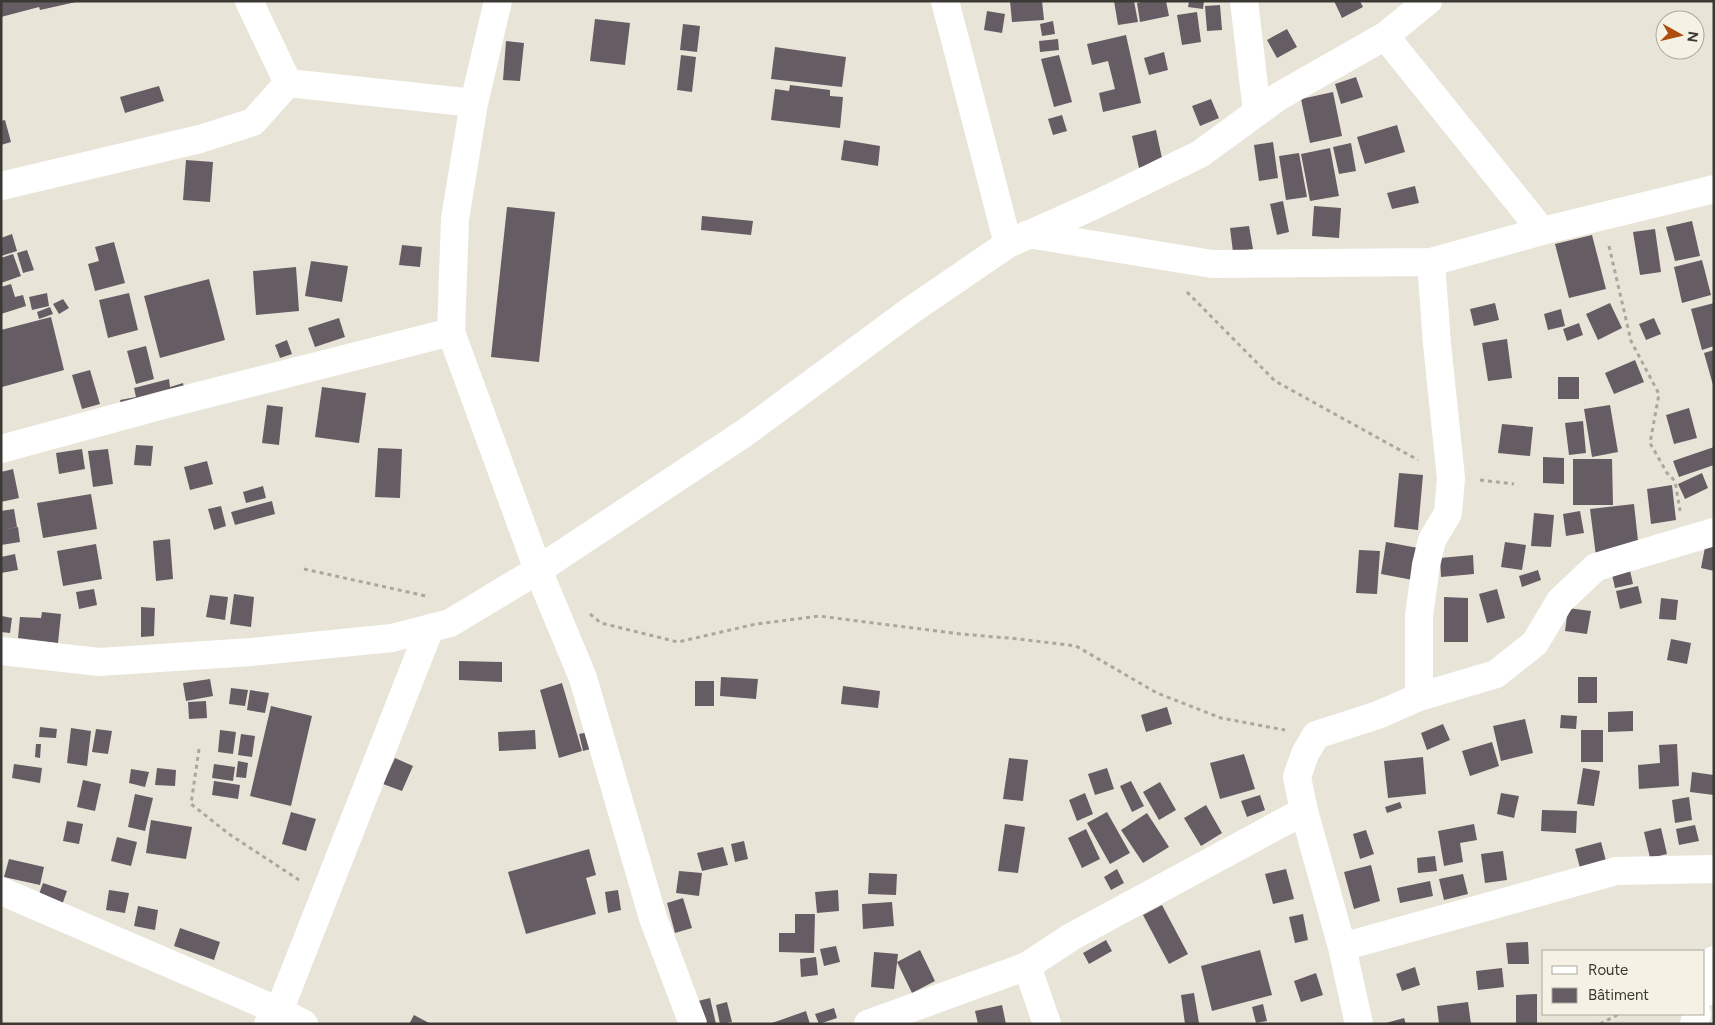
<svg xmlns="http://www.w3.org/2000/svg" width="1715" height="1025" font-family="Figtree,sans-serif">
  <rect width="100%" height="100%" fill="#e8e5d8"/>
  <path fill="#655c64" d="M1,1H76V2L40,10L39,7L1,17Z
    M1010,1H1042L1044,20L1012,22Z
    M1114,1H1134L1138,22L1118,25Z
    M1145,1H1166L1169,16L1140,22L1137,3Z
    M1189,1H1204L1203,9L1188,7Z
    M1334,1H1360L1363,7L1342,18Z
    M1220,5L1222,30L1207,31L1205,6Z
    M987,11L1005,14L1002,33L984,30Z
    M1197,12L1201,42L1182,45L1177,15Z
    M595,19L630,23L625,65L590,61Z
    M1053,21L1055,34L1042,36L1040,24Z
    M683,24L700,26L697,52L680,50Z
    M1287,29L1297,47L1277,58L1267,40Z
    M1126,35L1141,103L1103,112L1099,93L1115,89L1108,61L1092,65L1087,44Z
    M1058,39L1059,50L1040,52L1039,41Z
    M506,41L524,43L520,81L503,80Z
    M775,47L846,57L842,87L771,79Z
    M1164,52L1168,70L1149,75L1144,58Z
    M681,55L696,57L692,92L677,90Z
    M1059,55L1072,102L1054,107L1041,59Z
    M1356,77L1363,97L1341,104L1335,84Z
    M790,85L830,90V96L843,97L840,128L771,120L775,89L789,91Z
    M159,86L164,101L125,113L120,97Z
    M1333,92L1342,136L1310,143L1301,99Z
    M1211,99L1219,118L1200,126L1192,106Z
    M1062,115L1067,131L1053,135L1048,119Z
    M5,120L11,142L1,145V121Z
    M1397,125L1405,152L1365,164L1357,137Z
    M1156,130L1163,163L1139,168L1132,136Z
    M844,140L880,146L878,166L841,160Z
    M1273,142L1278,178L1259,181L1254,145Z
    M1351,143L1356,171L1339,174L1333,147Z
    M1330,148L1339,196L1310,201L1301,154Z
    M1299,153L1307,197L1286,200L1279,156Z
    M186,160L213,162L210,202L183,200Z
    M1415,186L1419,203L1392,209L1387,193Z
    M1283,201L1289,232L1277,235L1270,204Z
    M1314,206L1341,208L1339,238L1312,236Z
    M507,207L555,212L539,362L491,357Z
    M702,216L753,221L751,235L701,230Z
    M1692,221L1700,256L1675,261L1666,227Z
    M1249,226L1253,249L1233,252L1230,228Z
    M1655,229L1661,272L1640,275L1633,232Z
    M12,234L17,251L1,256V238Z
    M1592,235L1606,289L1569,298L1555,244Z
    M114,242L125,283L95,291L88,264L99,261L95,247Z
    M402,245L422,247L420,267L399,265Z
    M27,250L34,270L23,273L17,253Z
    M13,254L21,276L1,283V258Z
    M1702,260L1711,295L1682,303L1674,267Z
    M311,261L348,266L342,302L305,296Z
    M296,267L299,311L256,315L253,271Z
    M209,279L225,340L160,358L144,296Z
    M11,284L15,297L23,295L26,306L1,314V287Z
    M47,293L49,306L32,310L29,297Z
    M129,293L138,330L108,338L99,300Z
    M63,299L69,308L59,314L53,304Z
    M1495,303L1499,320L1474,326L1470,309Z
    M1610,303L1622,328L1598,340L1586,314Z
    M1714,303V346L1702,350L1691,309Z
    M50,307L53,314L39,319L37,312Z
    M1561,309L1565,326L1548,330L1544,314Z
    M51,317L64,370L2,387L1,330Z
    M339,318L345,337L315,347L308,328Z
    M1654,318L1661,334L1646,340L1639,324Z
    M1579,323L1583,335L1567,341L1563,329Z
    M1507,339L1512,378L1488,381L1482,343Z
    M287,340L292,354L280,358L275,345Z
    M146,346L154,379L136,384L127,351Z
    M1714,350V385H1713L1704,353Z
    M1635,360L1644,382L1614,394L1605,373Z
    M90,370L100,404L82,409L72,375Z
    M1558,377H1579V399H1558Z
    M169,379L170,387L183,383L186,396L123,411L120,400L136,397L134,388Z
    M322,387L366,393L359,443L315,437Z
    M267,405L283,407L279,445L262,443Z
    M1610,405L1618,452L1592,457L1584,409Z
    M1689,408L1697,438L1674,444L1666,415Z
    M1583,421L1586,453L1569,455L1565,423Z
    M1502,424L1533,427L1530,456L1498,453Z
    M136,445L153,446L151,466L134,465Z
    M1714,447V465L1679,477L1673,461Z
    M378,448L402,449L400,498L375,497Z
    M82,449L85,469L59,474L56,453Z
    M108,449L113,484L93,487L88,451Z
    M1543,457L1564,458V484L1543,483Z
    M1573,459H1612L1613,505H1573Z
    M207,461L213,484L190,490L184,467Z
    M13,469L19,498L1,502V472Z
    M1399,473L1423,475L1418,530L1394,527Z
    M1702,473L1708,488L1685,499L1678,484Z
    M1672,485L1676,520L1651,524L1647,489Z
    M263,486L266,498L246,503L243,492Z
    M91,494L97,529L43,538L37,503Z
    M272,501L275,514L235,525L231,512Z
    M1634,504L1639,550L1596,556L1590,509Z
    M221,506L226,526L214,530L208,509Z
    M14,509L17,527L3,530L18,527L20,542L1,545V511Z
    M1580,511L1584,533L1566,536L1563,514Z
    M1534,513L1554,515L1551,547L1531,546Z
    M170,539L173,579L156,581L153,541Z
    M1386,542L1418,548L1413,580L1381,574Z
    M1505,542L1526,545L1522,570L1501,567Z
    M1706,542L1714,544V571L1701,568Z
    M96,544L102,579L63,586L57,551Z
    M1359,550L1380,551L1377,594L1356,593Z
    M15,554L18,570L1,573V557Z
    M1473,555L1474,574L1441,577L1440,558Z
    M1629,566L1633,584L1615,588L1611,570Z
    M1538,570L1541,580L1522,587L1519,576Z
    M1638,586L1642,603L1620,609L1616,591Z
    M94,589L97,605L79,609L76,592Z
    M1497,589L1505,618L1487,623L1479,594Z
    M234,594L254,597L251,627L230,624Z
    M210,595L228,597L225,620L206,617Z
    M1444,597L1468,598V642H1444Z
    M1661,598L1678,600L1676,620L1659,619Z
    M141,607L155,608L154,636L141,637Z
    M1568,608L1591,611L1587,634L1565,631Z
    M42,612L61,614L58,643L18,638L20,617L41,618Z
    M2,616L12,618L10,633L1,632Z
    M1671,639L1691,643L1687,664L1667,660Z
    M459,661L502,662V682L459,680Z
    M721,677L758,679L756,699L720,696Z
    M1578,677H1597V703H1578Z
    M210,679L213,696L186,701L183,683Z
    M695,681H714V706H695Z
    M562,683L582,751L559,758L540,690Z
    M843,686L880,691L878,708L841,704Z
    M231,688L248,690L245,706L229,704Z
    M250,690L269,693L265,713L247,710Z
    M206,701L207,718L189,719L188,702Z
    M271,706L312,716L291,806L250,796Z
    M1167,707L1172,724L1146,732L1141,715Z
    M1633,711V731L1608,732V712Z
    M1561,715L1577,716L1576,729L1560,728Z
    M1525,719L1533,753L1501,761L1493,726Z
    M1443,724L1450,740L1427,750L1421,733Z
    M40,727L57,729L56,738L39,737Z
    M71,728L91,731L87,766L67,763Z
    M96,729L112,731L108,754L92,752Z
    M220,730L236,732L233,754L218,752Z
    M535,730L536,749L499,751L498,732Z
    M1581,730H1603V762H1581Z
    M594,731L598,747L583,751L579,734Z
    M241,734L255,736L252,757L238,755Z
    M1492,742L1499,766L1470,776L1462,751Z
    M36,744H41L40,758L35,757Z
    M1677,744L1679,786L1639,789L1638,765L1660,763L1659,745Z
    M1244,754L1255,789L1220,799L1210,763Z
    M1423,757L1426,794L1388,798L1384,761Z
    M395,758L413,766L402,791L383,784Z
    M1009,758L1028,760L1023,801L1003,799Z
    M238,761L248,763L246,778L236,777Z
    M14,764L42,768L40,783L12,778Z
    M214,764L235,767L233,781L212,778Z
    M157,768L176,770L175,786L155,785Z
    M1107,768L1114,789L1095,795L1088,774Z
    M1583,768L1600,771L1594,806L1577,804Z
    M131,769L149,772L145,787L129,783Z
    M1692,772L1714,775V795L1690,792Z
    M83,780L101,784L95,811L77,807Z
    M214,781L240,785L238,799L212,795Z
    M1131,781L1144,806L1132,812L1120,786Z
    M1160,782L1176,810L1159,820L1143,792Z
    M1085,793L1093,814L1077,821L1069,800Z
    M1501,793L1519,796L1514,818L1497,814Z
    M135,794L153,798L145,831L128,827Z
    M1260,795L1265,810L1247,817L1241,801Z
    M1689,797L1692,820L1675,823L1672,800Z
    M1400,802L1402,808L1387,813L1385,807Z
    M1206,805L1222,833L1201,846L1184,818Z
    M1542,810L1577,811L1576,833L1541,831Z
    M291,812L316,819L306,851L282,844Z
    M1107,812L1130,853L1110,864L1087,823Z
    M1147,813L1169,847L1143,863L1121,830Z
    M151,820L192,827L186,859L146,853Z
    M67,821L83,824L79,844L63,841Z
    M1005,824L1025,827L1018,873L998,871Z
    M1474,824L1477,840L1460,843L1463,862L1444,866L1438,831Z
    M1695,825L1699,841L1679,845L1676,829Z
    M1661,828L1667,854L1650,858L1644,832Z
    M1086,829L1100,859L1082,868L1068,838Z
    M1366,830L1374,854L1360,859L1353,834Z
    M117,837L137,842L131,866L111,861Z
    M744,841L748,859L735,862L731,844Z
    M1601,842L1609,872L1583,879L1575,849Z
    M723,847L728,865L702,871L697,853Z
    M589,849L596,875L586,878L596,914L526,934L508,872Z
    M1503,851L1507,880L1485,883L1481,854Z
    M1435,856L1437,871L1418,873L1417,858Z
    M9,859L44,867L40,885L4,877Z
    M1371,865L1380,901L1354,909L1344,872Z
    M1117,869L1124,883L1111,890L1104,877Z
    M1286,869L1294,899L1273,904L1265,874Z
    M679,871L702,873L699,896L676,893Z
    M869,873L897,874L896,895L868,894Z
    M1463,874L1468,894L1444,900L1439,879Z
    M1430,881L1433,896L1400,903L1397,888Z
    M43,883L67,891L62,905L38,897Z
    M109,890L129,893L125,913L106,910Z
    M618,890L621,910L608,913L605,892Z
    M838,890L839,911L817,913L815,892Z
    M683,898L692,928L675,933L667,903Z
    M892,902L894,926L863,929L862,904Z
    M1162,905L1188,954L1169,964L1143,915Z
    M138,906L158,910L155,930L134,926Z
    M795,914H815L814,953L779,952V933H795Z
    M1303,914L1308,940L1295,943L1289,917Z
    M180,928L220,942L214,960L174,946Z
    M1106,940L1112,951L1089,964L1083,953Z
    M1528,942L1529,964H1508L1506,943Z
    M836,946L840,962L824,966L820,949Z
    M920,950L935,981L912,993L897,962Z
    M1260,950L1272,995L1212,1011L1201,966Z
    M874,952L898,954L894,989L871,987Z
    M816,957L818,975L801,977L800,959Z
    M1415,967L1420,985L1402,991L1396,974Z
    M1502,968L1504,987L1478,990L1476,971Z
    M1316,973L1323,995L1301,1002L1294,981Z
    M1194,993L1199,1023L1185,1024L1181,995Z
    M1537,994V1024H1516V995Z
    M710,998L716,1024H700L694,1002Z
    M727,1002L732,1022L720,1024L716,1005Z
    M1468,1002L1471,1024H1439L1437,1006Z
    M1263,1004L1267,1021L1256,1023L1252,1007Z
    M1002,1005L1006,1024H978L975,1011Z
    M834,1008L837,1018L819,1024L815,1014Z
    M806,1011L810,1024H772V1023Z
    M414,1015L431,1024H409Z
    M1404,1018L1406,1024H1386V1023Z"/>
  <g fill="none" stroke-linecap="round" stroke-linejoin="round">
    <path stroke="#aaa89d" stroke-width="3" stroke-dasharray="4 4" stroke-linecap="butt" d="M1609,246L1631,341L1659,394L1650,443L1667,473L1675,481L1680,511
      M1187,292L1275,381L1418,460
      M1480,480L1514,484
      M304,569L426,596
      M590,614L601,623L678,642L756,624L819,616L961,634L1019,639L1076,646L1157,693L1221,718L1285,730
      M199,749L191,804L229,834L299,880
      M1600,1024L1619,1014"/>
    <path stroke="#fff" stroke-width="28" d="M249,1L288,83
      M498,1L474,103L455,219L451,332L538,570L583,678L653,918L693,1024
      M945,1L1008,244
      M1244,1L1257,112
      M1385,36L1542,231
      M288,83L474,103
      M1,186L200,139L253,122L288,83
      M1028,234L1212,264L1431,262L1542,231L1714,189
      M1,449L167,404L451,332
      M1,651L99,662L251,652L392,638L450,623L538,570L746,432L910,311L1008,244L1095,205L1200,154L1278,97L1385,36L1428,1
      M1419,697V616L1426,565L1432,540L1448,513L1451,478L1437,344L1431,262
      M1,891L279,1011L304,1024
      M1342,947L1616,871L1714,869
      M1027,966L1047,1024
      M1704,993L1714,960
      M268,1024L279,1011L430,628
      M868,1024L1027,966L1071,937L1304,811
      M1359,1024L1342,947L1304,811L1297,777L1305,754L1316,735L1378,715L1419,697L1496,674L1535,643L1560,601L1596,567L1714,532
      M1694,1024L1697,1014"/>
  </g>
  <rect width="1715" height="1025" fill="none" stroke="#3a3934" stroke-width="5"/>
  <rect x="1542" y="950" width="162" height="65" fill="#f5f2e5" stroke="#aaa89e"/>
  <rect x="1552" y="966" width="25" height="8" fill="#ffffff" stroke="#aaa89e"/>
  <text x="1588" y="975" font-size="15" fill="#3a3934">Route</text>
  <rect x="1552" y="988" width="25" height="15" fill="#655c64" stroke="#aaa89e"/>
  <text x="1588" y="1000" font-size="15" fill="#3a3934">Bâtiment</text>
  <g transform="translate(1680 35) rotate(98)"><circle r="24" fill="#f5f2e5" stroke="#aaa89e"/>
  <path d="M0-4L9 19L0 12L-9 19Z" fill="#ae4c0e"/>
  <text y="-8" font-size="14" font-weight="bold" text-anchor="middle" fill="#3a3934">N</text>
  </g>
</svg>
